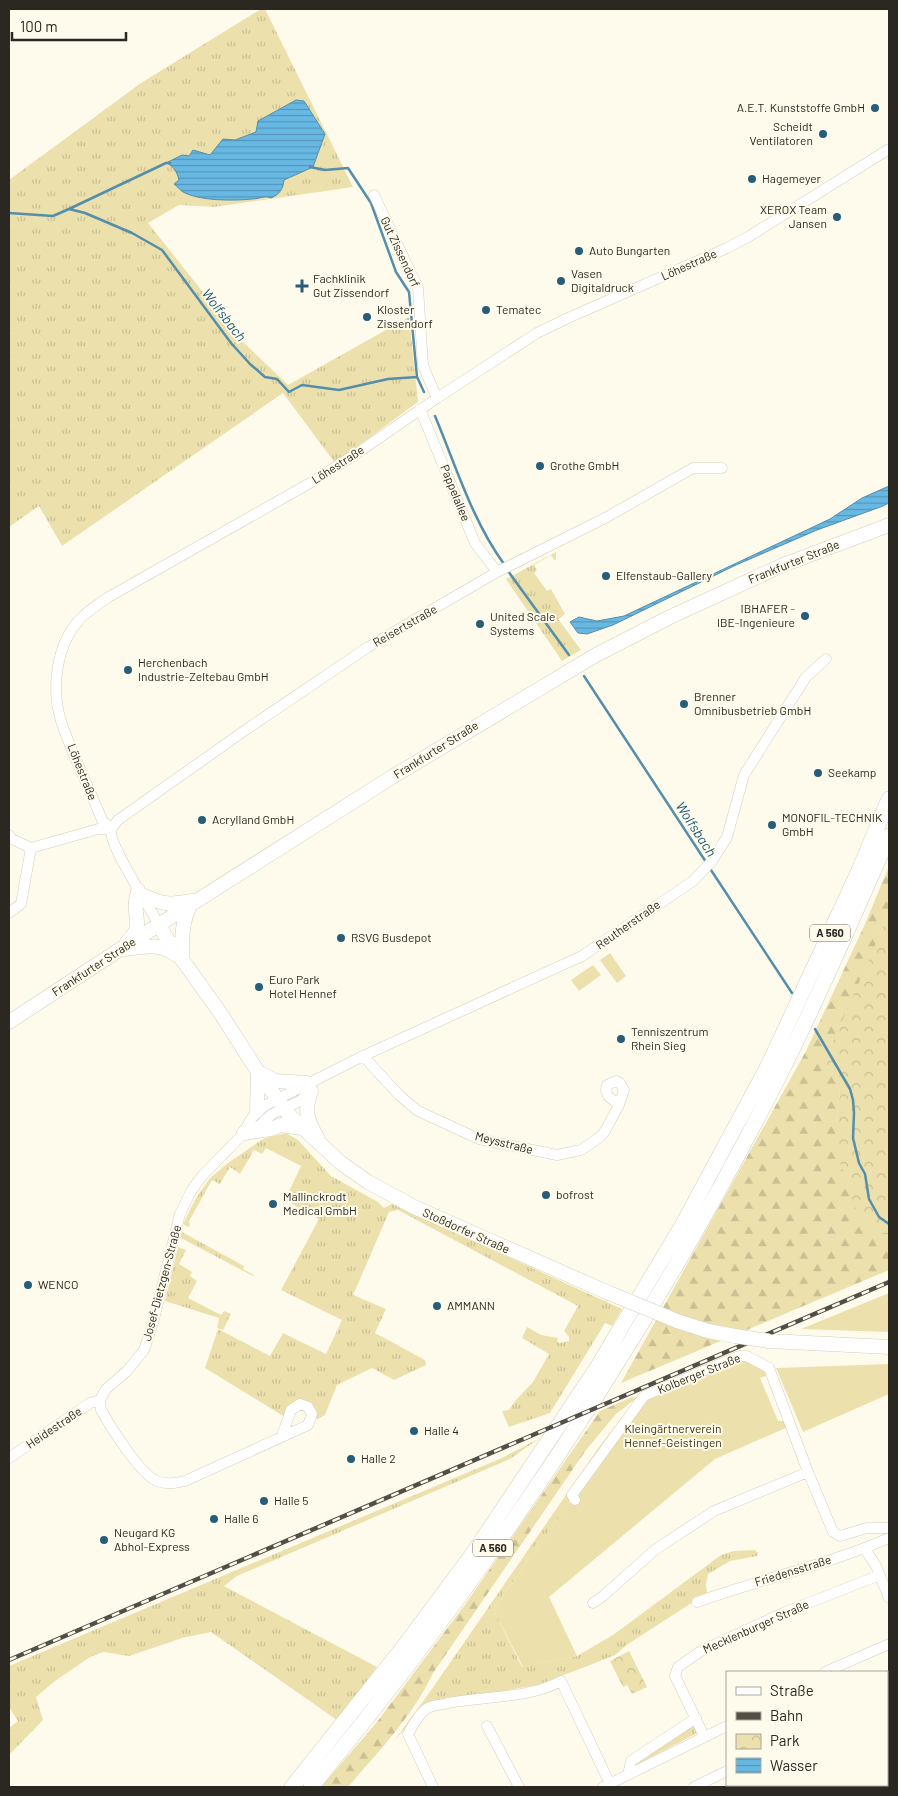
<svg xmlns="http://www.w3.org/2000/svg" width="898" height="1796" font-family="Barlow,sans-serif">
  <defs>
    <pattern id="grass-tufts" width="24" height="20" patternUnits="userSpaceOnUse" patternTransform="scale(1.25)"><rect width="24" height="20" fill="#ece0ac"/><path d="M3 7l-1-3M5 7V3M7 7l1-3M15 17l-1-3M17 17v-4M19 17l1-3" fill="none" stroke="#cbc094"/></pattern>
    <pattern id="forest-firs" width="22" height="20" patternUnits="userSpaceOnUse" patternTransform="scale(1.25)"><rect width="22" height="20" fill="#ece0ac"/><path d="M5 1l3.5 6h-7zM16 11l3.5 6h-7z" fill="#cbc094"/></pattern>
    <pattern id="park-crowns" width="20" height="18" patternUnits="userSpaceOnUse" patternTransform="scale(1.25)"><rect width="20" height="18" fill="#ece0ac"/><path d="M2 6a3 3 0 1 1 6 0M12 15a3 3 0 1 1 6 0" fill="none" stroke="#cbc094"/></pattern>
    <pattern id="water-rules" width="6" height="5" patternUnits="userSpaceOnUse" patternTransform="scale(1.25)"><rect width="6" height="5" fill="#67b9e4"/><path d="M0 2.5h6" fill="none" stroke="#5596b8"/></pattern>
  </defs>
  <rect width="100%" height="100%" fill="#fffbec"/>
  <path fill="url(#grass-tufts)" d="M261,9H265L353,187L214,207L179,205L148,223L241,340L288,385L409,317L418,402L335,463L283,393L62,546L39,506L9,527V180L141,83Z
    M556,552V559L554,560L551,555L534,565L537,570L534,573L547,591L551,589L565,614L558,619L581,650L562,661L506,579Z
    M286,1133L298,1140L331,1176L378,1202L384,1208L392,1204L622,1309L612,1326L605,1323L550,1413L509,1427L502,1411L509,1410L516,1400L533,1382L549,1354L522,1338L527,1327L541,1335L558,1338L557,1341L559,1343L569,1341V1337L564,1331L578,1306L398,1210L389,1212L353,1295L386,1309L375,1333L425,1360L426,1365L394,1380L372,1368L337,1385L325,1415L317,1419C317,1406 312,1401 299,1400L285,1417L205,1368L218,1329L270,1356L283,1333L326,1354L342,1320L281,1290L319,1219L285,1200L301,1166L266,1148L262,1154L254,1150L240,1174L230,1167L220,1184L212,1180L189,1221L190,1226L188,1227L183,1224L196,1198L210,1178L228,1163L263,1139Z
    M182,1232L244,1266L243,1269L254,1275L253,1276L181,1238L180,1235Z
    M178,1247L186,1250L179,1264L192,1272L190,1276L197,1281L188,1298L221,1315L224,1311L231,1314L223,1330L217,1328L219,1318L165,1301Z
    M624,1421L569,1497V1504L493,1609L522,1667L577,1656L613,1635L721,1555L734,1551L755,1550L758,1553L757,1556L730,1561L708,1574L706,1584L707,1593L628,1644L615,1655L585,1667L537,1685L427,1704L394,1741L432,1689L597,1450L617,1424Z
    M540,1438L510,1459L237,1576L224,1586L377,1667L337,1720L211,1632L182,1638L129,1656L103,1652L90,1657L55,1681L36,1697L43,1720L9,1755V1728L18,1721L9,1707V1666L502,1458Z
    M695,1723L699,1732L634,1766V1763Z"/>
  <path fill="url(#forest-firs)" d="M889,866V914L826,1060L840,1092L836,1123L889,1201V1270L621,1383L806,1051L865,924Z
    M632,1397L637,1398L616,1414L586,1450L433,1673C413,1716 378,1752 348,1787H321L377,1722L464,1606L600,1411Z"/>
  <path fill="url(#park-crowns)" d="M889,914V1233H880L858,1215L838,1157L836,1123L840,1092L825,1060Z
    M629,1651L647,1687L632,1694L627,1685L623,1687L610,1661Z"/>
  <path fill="#ece0ac" d="M610,953L626,976L617,983L600,960Z
    M593,965L601,975L579,991L571,980Z
    M889,1293V1332L801,1329Z
    M739,1358L765,1368L768,1375L760,1378L778,1421H785L788,1427L715,1459L549,1597L577,1656L523,1667L493,1609L644,1400Z
    M889,1364V1394L803,1432L776,1368Z"/>
  <path fill="url(#water-rules)" stroke="#558eaa" d="M296,100L304,101L325,134L313,167L284,180C283,189 280,194 271,198C265,195 259,199 252,199C234,201 199,201 183,192C180,190 177,186 174,184L179,180C177,172 174,166 166,163L182,155L189,156L193,150L210,155L223,139L235,140L256,132L258,121Z
    M889,486V503L883,506L817,530L736,565L613,625L587,634L578,633L570,622L579,617L597,621L624,616L830,519L862,498Z"/>
  <g fill="none" stroke-linecap="round" stroke-linejoin="round">
    <path stroke="#558eaa" stroke-width="2.5" d="M310,167L325,170L348,168L371,203L396,272L409,292L417,377
      M69,209L166,163H170
      M9,213L53,216L69,209L85,213L132,233L162,250L231,343L250,364L265,377L277,379L289,392L302,385L339,390L388,379L417,377L424,392
      M435,416C456,466 472,520 504,564
      M508,571L569,655
      M584,676L706,862
      M709,867L792,993
      M815,1029L850,1089L853,1100L854,1113L853,1138L859,1163L865,1174L869,1199L879,1217L889,1224"/>
    <g stroke="#d3cebc" stroke-width="11">
      <path id="minor" d="M374,195L418,288L423,366L437,398
        M420,409L475,543L497,572
        M9,835L12,839L31,848L98,829H111L118,820L244,731L368,647L497,572L607,517L693,468H722
        M9,913L21,904L31,848
        M159,925C150,907 108,845 111,829L102,820C89,787 72,755 61,721C51,688 56,645 80,619C87,611 98,605 107,598L310,483L356,454L437,398L537,333L568,318L727,248L748,237L889,149
        M363,1056L399,1095L418,1111L479,1139L557,1155L581,1150L600,1137L605,1131L619,1105L624,1090L620,1083L616,1081L607,1085L606,1090L608,1096L619,1105
        M244,1133C249,1121 254,1113 266,1105L363,1056L582,956L693,881L712,861L727,837L744,775L806,677L826,659
        M282,1436L291,1410L300,1404L308,1407L312,1414L308,1425L185,1481C175,1483 167,1485 157,1481C140,1474 111,1428 101,1410L100,1400L106,1389L127,1371L144,1350L153,1323L180,1214L191,1191L202,1176L244,1133L259,1126L272,1114L300,1101L310,1091
        M9,1458L90,1403L100,1400
        M575,1500L572,1495L644,1396L739,1356H747L769,1368L808,1472L833,1532L840,1536L867,1528H889
        M865,1549L876,1566L889,1598
        M697,1602C761,1579 827,1565 889,1538
        M593,1603L603,1596L656,1549L714,1511L808,1472
        M825,1672L889,1644
        M887,1694L889,1693
        M487,1726L519,1787
        M704,1736L675,1676L678,1667L701,1651L783,1613L880,1575
        M628,1775L631,1761L696,1718
        M433,1787L408,1734C413,1725 418,1715 426,1709C431,1705 442,1705 448,1703C484,1696 529,1699 561,1681L610,1784
        M603,1787L727,1726
        M694,1787L727,1771"/>
    </g>
    <g stroke="#d3cebc" stroke-width="15">
      <path id="major" d="M142,895C163,905 170,905 192,901
        M159,925L166,937L221,1014L258,1072L289,1115L341,1163L368,1182L414,1207L609,1293
        M127,942C144,925 134,921 136,902C136,898 138,894 138,890
        M125,949C145,946 161,943 178,956
        M182,960C182,940 181,922 191,904
        M9,1022L119,950L392,777L596,655L670,617L783,565L889,525
        M260,1073L275,1081L307,1083
        M311,1091C304,1110 307,1120 317,1137
        M257,1111L258,1073
        M244,1133L271,1129L281,1125L302,1128
        M677,1321L708,1331L735,1336
        M769,1341L889,1347"/>
    </g>
    <g stroke="#d3cebc" stroke-width="16">
      <path id="highway" d="M292,1787L402,1649L472,1555L595,1371L683,1224L768,1066L857,875L889,799
        M311,1787C492,1568 651,1329 779,1076C819,998 853,916 889,836"/>
    </g>
    <use href="#minor" stroke="#fff" stroke-width="10"/>
    <use href="#major" stroke="#fff" stroke-width="14"/>
    <use href="#highway" stroke="#fff" stroke-width="15"/>
    <g stroke="#524f47" stroke-width="4.5">
      <path id="rail" d="M9,1660L889,1282"/>
    </g>
    <use href="#rail" stroke="#fffbec" stroke-width="2.5" stroke-dasharray="8" stroke-linecap="butt"/>
    <g stroke="#d3cebc" stroke-width="15" stroke-linecap="butt">
      <path id="major-bridge" d="M609,1293L677,1321
        M735,1336L769,1341"/>
    </g>
    <use href="#major-bridge" stroke="#fff" stroke-width="14"/>
  </g>
  <g fill="#275d78" stroke="#fffbec" stroke-width="2">
    <circle cx="875" cy="108" r="5"/>
    <circle cx="823" cy="134" r="5"/>
    <circle cx="752" cy="179" r="5"/>
    <circle cx="837" cy="217" r="5"/>
    <circle cx="579" cy="251" r="5"/>
    <circle cx="561" cy="281" r="5"/>
    <path d="M299.5 278.5h5v5h5v5h-5v5h-5v-5h-5v-5h5z"/>
    <circle cx="486" cy="310" r="5"/>
    <circle cx="367" cy="317" r="5"/>
    <circle cx="540" cy="466" r="5"/>
    <circle cx="606" cy="576" r="5"/>
    <circle cx="805" cy="616" r="5"/>
    <circle cx="480" cy="624" r="5"/>
    <circle cx="128" cy="670" r="5"/>
    <circle cx="684" cy="704" r="5"/>
    <circle cx="818" cy="773" r="5"/>
    <circle cx="202" cy="820" r="5"/>
    <circle cx="772" cy="825" r="5"/>
    <circle cx="341" cy="938" r="5"/>
    <circle cx="259" cy="987" r="5"/>
    <circle cx="621" cy="1039" r="5"/>
    <circle cx="546" cy="1195" r="5"/>
    <circle cx="273" cy="1204" r="5"/>
    <circle cx="28" cy="1285" r="5"/>
    <circle cx="437" cy="1306" r="5"/>
    <circle cx="414" cy="1431" r="5"/>
    <circle cx="351" cy="1459" r="5"/>
    <circle cx="264" cy="1501" r="5"/>
    <circle cx="214" cy="1519" r="5"/>
    <circle cx="104" cy="1540" r="5"/>
  </g>
  <g text-anchor="middle" stroke-width="4" stroke-linejoin="round" paint-order="stroke">
    <g fill="#fffbec" stroke="#6a675e" stroke-width="1">
      <rect x="810" y="924.5" width="40" height="17" rx="4"/>
      <rect x="473" y="1539.5" width="40" height="17" rx="4"/>
    </g>
    <g font-size="11" font-weight="bold" fill="#2a2821">
      <text x="830" y="937">A 560</text>
      <text x="493" y="1552">A 560</text>
    </g>
    <g font-size="12" fill="#2a2821" stroke="#fffbec" text-anchor="start">
      <text x="865" y="112" text-anchor="end">A.E.T. Kunststoffe GmbH</text>
      <text x="813" y="131" text-anchor="end">Scheidt<tspan x="813" dy="14">Ventilatoren</tspan></text>
      <text x="762" y="183">Hagemeyer</text>
      <text x="827" y="214" text-anchor="end">XEROX Team<tspan x="827" dy="14">Jansen</tspan></text>
      <text x="589" y="255">Auto Bungarten</text>
      <text x="571" y="278">Vasen<tspan x="571" dy="14">Digitaldruck</tspan></text>
      <text x="313" y="283">Fachklinik<tspan x="313" dy="14">Gut Zissendorf</tspan></text>
      <text x="377" y="314">Kloster<tspan x="377" dy="14">Zissendorf</tspan></text>
      <text x="496" y="314">Tematec</text>
      <text x="550" y="470">Grothe GmbH</text>
      <text x="616" y="580">Elfenstaub-Gallery</text>
      <text x="795" y="613" text-anchor="end">IBHAFER -<tspan x="795" dy="14">IBE-Ingenieure</tspan></text>
      <text x="490" y="621">United Scale<tspan x="490" dy="14">Systems</tspan></text>
      <text x="138" y="667">Herchenbach<tspan x="138" dy="14">Industrie-Zeltebau GmbH</tspan></text>
      <text x="694" y="701">Brenner<tspan x="694" dy="14">Omnibusbetrieb GmbH</tspan></text>
      <text x="828" y="777">Seekamp</text>
      <text x="782" y="822">MONOFIL-TECHNIK<tspan x="782" dy="14">GmbH</tspan></text>
      <text x="212" y="824">Acrylland GmbH</text>
      <text x="351" y="942">RSVG Busdepot</text>
      <text x="269" y="984">Euro Park<tspan x="269" dy="14">Hotel Hennef</tspan></text>
      <text x="631" y="1036">Tenniszentrum<tspan x="631" dy="14">Rhein Sieg</tspan></text>
      <text x="556" y="1199">bofrost</text>
      <text x="283" y="1201">Mallinckrodt<tspan x="283" dy="14">Medical GmbH</tspan></text>
      <text x="38" y="1289">WENCO</text>
      <text x="447" y="1310">AMMANN</text>
      <text x="424" y="1435">Halle 4</text>
      <text x="361" y="1463">Halle 2</text>
      <text x="274" y="1505">Halle 5</text>
      <text x="224" y="1523">Halle 6</text>
      <text x="114" y="1537">Neugard KG<tspan x="114" dy="14">Abhol-Express</tspan></text>
    </g>
    <g font-size="12" fill="#2a2821" stroke="#fffbec">
      <text transform="translate(400 252) rotate(65)" y="4">Gut Zissendorf</text>
      <text transform="translate(689 265) rotate(-24)" y="4">Löhestraße</text>
      <text transform="translate(338 465) rotate(-33)" y="4">Löhestraße</text>
      <text transform="translate(455 493) rotate(68)" y="4">Pappelallee</text>
      <text transform="translate(794 562) rotate(-22)" y="4">Frankfurter Straße</text>
      <text transform="translate(405 626) rotate(-30)" y="4">Reisertstraße</text>
      <text transform="translate(436 750) rotate(-32)" y="4">Frankfurter Straße</text>
      <text transform="translate(82 772) rotate(68)" y="4">Löhestraße</text>
      <text transform="translate(628 925) rotate(-35)" y="4">Reutherstraße</text>
      <text transform="translate(94 967) rotate(-33)" y="4">Frankfurter Straße</text>
      <text transform="translate(504 1143) rotate(14)" y="4">Meysstraße</text>
      <text transform="translate(466 1231) rotate(24)" y="4">Stoßdorfer Straße</text>
      <text transform="translate(162 1283) rotate(-75)" y="4">Josef-Dietzgen-Straße</text>
      <text transform="translate(699 1374) rotate(-22)" y="4">Kolberger Straße</text>
      <text transform="translate(54 1428) rotate(-34)" y="4">Heidestraße</text>
      <text transform="translate(793 1571) rotate(-17)" y="4">Friedensstraße</text>
      <text transform="translate(756 1627) rotate(-24)" y="4">Mecklenburger Straße</text>
    </g>
    <g font-size="12" fill="#3c3411" stroke="#fffbec">
      <text x="673" y="1433">Kleingärtnerverein<tspan x="673" dy="14">Hennef-Geistingen</tspan></text>
    </g>
    <g font-size="14" font-style="italic" fill="#1b5b78" stroke="#fffbec">
      <text transform="translate(224 315) rotate(52)" y="5">Wolfsbach</text>
      <text transform="translate(696 829) rotate(57)" y="5">Wolfsbach</text>
    </g>
  </g>
  <rect width="898" height="1796" fill="none" stroke="#2a2821" stroke-width="20"/>
  <rect x="726" y="1671" width="162" height="115" fill="#fffbec" stroke="#aaa79b"/>
  <rect x="736" y="1687" width="25" height="8" fill="#ffffff" stroke="#aaa79b"/>
  <text x="770" y="1696" font-size="15" fill="#2a2821">Straße</text>
  <rect x="736" y="1712" width="25" height="8" fill="#524f47" stroke="#aaa79b"/>
  <text x="770" y="1721" font-size="15" fill="#2a2821">Bahn</text>
  <rect x="736" y="1734" width="25" height="15" fill="url(#park-crowns)" stroke="#aaa79b"/>
  <text x="770" y="1746" font-size="15" fill="#2a2821">Park</text>
  <rect x="736" y="1758" width="25" height="15" fill="url(#water-rules)" stroke="#aaa79b"/>
  <text x="770" y="1771" font-size="15" fill="#2a2821">Wasser</text>
  <path d="M12 32v8h114v-8" fill="none" stroke="#2a2821" stroke-width="2.5"/>
  <text x="20" y="32" font-size="15" fill="#2a2821" stroke="#fffbec" stroke-width="4" paint-order="stroke">100 m</text>
</svg>
